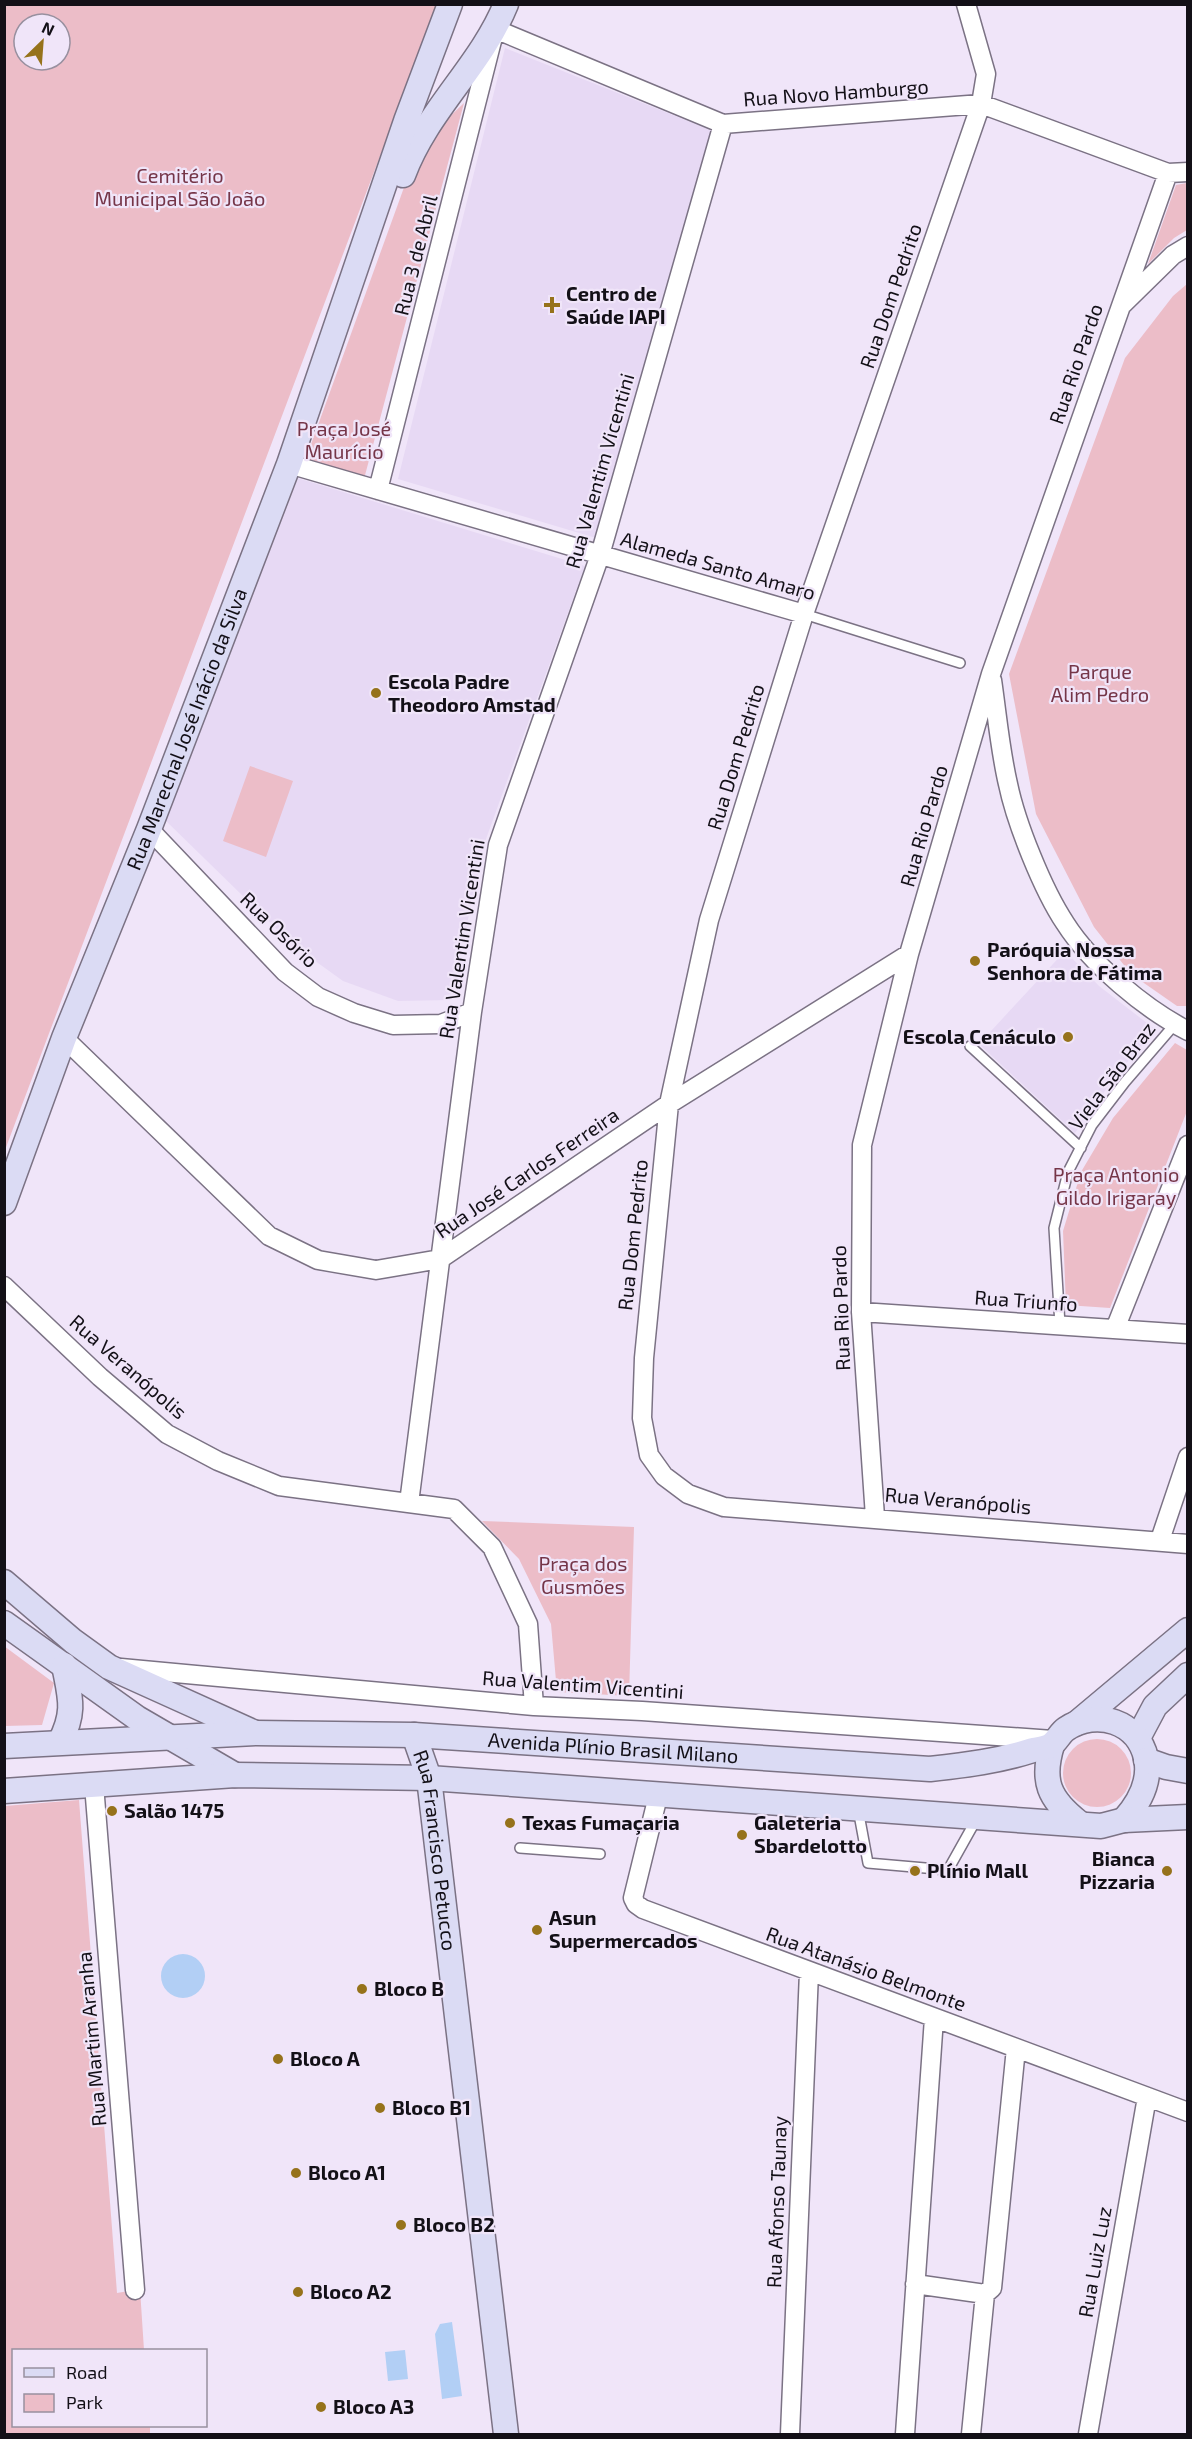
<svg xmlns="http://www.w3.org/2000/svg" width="1192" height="2439" font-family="'Exo 2',sans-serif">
  <rect width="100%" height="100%" fill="#f0e5f9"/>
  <path fill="#e7d9f4" d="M505,48L713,131L596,538L398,479Z
    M294,477L585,566L486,839L450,1000L398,1001L343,981L293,945L165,820Z
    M1065,951L1099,986L1156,1030L1117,1074L1075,1133L979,1044Z"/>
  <path fill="#ecbdc8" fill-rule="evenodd" d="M5,4L437,5L5,1150L4,5ZM24,24H60V60H24Z
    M464,103L364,479L305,461L419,146Z
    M1187,183V230L1174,238L1148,264L1176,185Z
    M1187,284L1188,1006H1177L1131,974L1094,927L1036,814L1009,674L1125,358L1173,296Z
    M250,766L293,781L266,857L223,841Z
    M1175,1043L1187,1050V1111L1110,1308L1066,1305L1063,1231L1081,1172L1113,1118Z
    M482,1521L634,1527L629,1696L557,1692L551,1624L519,1559Z
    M4,1646L54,1683L42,1725L5,1726Z
    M1063 1773a34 34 0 1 1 68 0a34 34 0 1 1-68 0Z
    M79,1800L117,2293L140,2289L144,2350H14V2426H150V2434H5V1806Z"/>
  <path fill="#b2cff5" d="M161 1976a22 22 0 1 1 44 0a22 22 0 1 1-44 0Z
    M452,2322L462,2396L442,2399L435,2334L440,2324Z
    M405,2350L408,2379L388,2381L385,2352Z"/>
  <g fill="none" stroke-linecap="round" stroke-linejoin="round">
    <g stroke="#7b7284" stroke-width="12">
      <path id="lane" d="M804,614L960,663
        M970,1046L1081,1148
        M1060,1325L1054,1228L1068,1172L1092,1125L1125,1082L1175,1024
        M858,1809L868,1863L948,1870L976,1820
        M520,1848L600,1854"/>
    </g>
    <g stroke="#7b7284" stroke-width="21">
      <path id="street" d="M966,4L986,74L981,104L804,614L709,920L669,1104L644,1358L642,1418L649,1455L664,1476L688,1494L724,1507L1188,1544
        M1123,304L1173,255L1188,246
        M289,464L804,614
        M378,490L495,29L723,124L981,104L1168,173L1188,172
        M992,680C997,714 1000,750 1008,784C1016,823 1043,890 1065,923C1091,964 1145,1009 1188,1031
        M149,829L285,972L318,997L354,1013L393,1025L441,1024L472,1012
        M64,1038L269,1236L318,1260L376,1270L440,1259L669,1104L909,954
        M4,1286L100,1377L167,1434L218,1461L279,1486L454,1509L492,1547L528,1624L534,1706
        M861,1312L1188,1334
        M1115,1329L1188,1145
        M409,1503L472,1012L498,845L600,555L723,124
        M875,1517L861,1312L862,1145L909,954L991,674L1168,173
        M1160,1540L1188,1457
        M121,1668L534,1706L642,1711L1053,1740
        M94,1785L135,2290
        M658,1796L633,1898L636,1904L643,1909L1188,2112
        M915,2284L985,2294L992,2288L1016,2048
        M790,2434L809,1972
        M905,2434L934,2018
        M971,2434L985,2294
        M1088,2434L1147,2097"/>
    </g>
    <g stroke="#7b7284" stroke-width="27">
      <g id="secondary">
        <path d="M403,175C427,110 481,66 506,4"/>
        <path id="s1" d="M4,1203L64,1038L149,829L289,464L406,121L450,4"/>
        <path d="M4,1582L73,1641L109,1667L253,1732"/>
        <path d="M4,1623L137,1718L235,1775"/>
        <path d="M1077,1723L1188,1630"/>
        <path id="s2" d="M414,1735L429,1778L506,2434"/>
        <path d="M1138,1738L1155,1706L1188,1675"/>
        <path d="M60,1742C76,1711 70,1697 64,1665"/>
        <path d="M1052,1745C1041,1781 1049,1799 1078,1822"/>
        <path id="s3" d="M4,1746L256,1733L414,1735L930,1769C966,1765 999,1761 1033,1750C1038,1749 1046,1748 1051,1745C1057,1741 1060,1733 1066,1729C1097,1708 1138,1722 1146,1758C1151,1781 1139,1803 1124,1820"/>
        <path d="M1146,1760L1166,1767L1188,1771"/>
        <path d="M4,1791L235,1775L429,1778L1101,1826L1124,1820L1188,1817"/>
      </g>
    </g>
    <use href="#lane" stroke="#fff" stroke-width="9"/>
    <use href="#street" stroke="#fff" stroke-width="18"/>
    <use href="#secondary" stroke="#dbdbf4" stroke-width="24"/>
  </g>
  <g fill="#96721b" stroke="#f0e5f9" stroke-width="2">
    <path d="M549 296h6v6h6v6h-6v6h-6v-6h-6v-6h6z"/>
    <circle cx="376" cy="693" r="6"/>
    <circle cx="975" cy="961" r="6"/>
    <circle cx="1068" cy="1037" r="6"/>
    <circle cx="112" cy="1811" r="6"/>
    <circle cx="510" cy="1823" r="6"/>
    <circle cx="742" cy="1835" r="6"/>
    <circle cx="915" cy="1871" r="6"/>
    <circle cx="1167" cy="1871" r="6"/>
    <circle cx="537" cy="1930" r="6"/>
    <circle cx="362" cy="1989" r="6"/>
    <circle cx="278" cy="2059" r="6"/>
    <circle cx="380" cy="2108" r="6"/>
    <circle cx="296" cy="2173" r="6"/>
    <circle cx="401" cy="2225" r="6"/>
    <circle cx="298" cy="2292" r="6"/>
    <circle cx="321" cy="2407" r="6"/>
  </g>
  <g text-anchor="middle" stroke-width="4.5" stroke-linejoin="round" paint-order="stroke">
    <g font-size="20" fill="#131017" stroke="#f0e5f9">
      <text transform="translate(836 93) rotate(-4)" y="7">Rua Novo Hamburgo</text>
      <text transform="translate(416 255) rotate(-76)" y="7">Rua 3 de Abril</text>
      <text transform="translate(891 296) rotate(-71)" y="7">Rua Dom Pedrito</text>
      <text transform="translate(1076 364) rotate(-71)" y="7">Rua Rio Pardo</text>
      <text transform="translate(600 471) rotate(-74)" y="7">Rua Valentim Vicentini</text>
      <text transform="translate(718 566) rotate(16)" y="7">Alameda Santo Amaro</text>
      <text dy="7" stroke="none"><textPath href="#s1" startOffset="508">Rua Marechal José Inácio da Silva</textPath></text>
      <text transform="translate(736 757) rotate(-73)" y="7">Rua Dom Pedrito</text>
      <text transform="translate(924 826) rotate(-74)" y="7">Rua Rio Pardo</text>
      <text transform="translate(279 930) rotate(44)" y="7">Rua Osório</text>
      <text transform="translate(462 939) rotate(-81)" y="7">Rua Valentim Vicentini</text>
      <text transform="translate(1112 1076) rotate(-53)" y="7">Viela São Braz</text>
      <text transform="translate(527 1173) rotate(-34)" y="7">Rua José Carlos Ferreira</text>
      <text transform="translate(633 1235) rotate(-84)" y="7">Rua Dom Pedrito</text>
      <text transform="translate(1026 1301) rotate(4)" y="7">Rua Triunfo</text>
      <text transform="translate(841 1308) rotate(-92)" y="7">Rua Rio Pardo</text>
      <text transform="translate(128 1367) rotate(41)" y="7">Rua Veranópolis</text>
      <text transform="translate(958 1501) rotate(5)" y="7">Rua Veranópolis</text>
      <text transform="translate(583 1685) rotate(4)" y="7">Rua Valentim Vicentini</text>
      <text dy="7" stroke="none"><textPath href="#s3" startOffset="610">Avenida Plínio Brasil Milano</textPath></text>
      <text dy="7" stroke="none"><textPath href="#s2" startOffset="118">Rua Francisco Petucco</textPath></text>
      <text transform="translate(866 1969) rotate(20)" y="7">Rua Atanásio Belmonte</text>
      <text transform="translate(92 2039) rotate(-95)" y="7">Rua Martim Aranha</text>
      <text transform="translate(777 2202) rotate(-88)" y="7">Rua Afonso Taunay</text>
      <text transform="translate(1095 2262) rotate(-80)" y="7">Rua Luiz Luz</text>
    </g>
    <g font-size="20" fill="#753548" stroke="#f0e5f9">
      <text x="180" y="183">Cemitério<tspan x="180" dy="23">Municipal São João</tspan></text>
      <text x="344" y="436">Praça José<tspan x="344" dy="23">Maurício</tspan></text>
      <text x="1100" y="679">Parque<tspan x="1100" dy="23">Alim Pedro</tspan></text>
      <text x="1116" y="1182">Praça Antonio<tspan x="1116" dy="23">Gildo Irigaray</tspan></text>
      <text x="583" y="1571">Praça dos<tspan x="583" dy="23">Gusmões</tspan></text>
    </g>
    <g font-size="20" font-weight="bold" fill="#131017" stroke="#f0e5f9" text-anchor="start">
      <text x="566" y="301">Centro de<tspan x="566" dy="23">Saúde IAPI</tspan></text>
      <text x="388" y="689">Escola Padre<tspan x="388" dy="23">Theodoro Amstad</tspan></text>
      <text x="987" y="957">Paróquia Nossa<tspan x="987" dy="23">Senhora de Fátima</tspan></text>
      <text x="1056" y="1044" text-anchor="end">Escola Cenáculo</text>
      <text x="124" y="1818">Salão 1475</text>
      <text x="522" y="1830">Texas Fumaçaria</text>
      <text x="754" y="1830">Galeteria<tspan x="754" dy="23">Sbardelotto</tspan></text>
      <text x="1155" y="1866" text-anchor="end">Bianca<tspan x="1155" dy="23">Pizzaria</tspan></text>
      <text x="927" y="1878">Plínio Mall</text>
      <text x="549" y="1925">Asun<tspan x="549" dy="23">Supermercados</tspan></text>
      <text x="374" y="1996">Bloco B</text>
      <text x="290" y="2066">Bloco A</text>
      <text x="392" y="2115">Bloco B1</text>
      <text x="308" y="2180">Bloco A1</text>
      <text x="413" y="2232">Bloco B2</text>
      <text x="310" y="2299">Bloco A2</text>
      <text x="333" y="2414">Bloco A3</text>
    </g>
  </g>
  <rect width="1192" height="2439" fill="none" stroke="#131017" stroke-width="12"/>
  <rect x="12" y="2349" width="195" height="78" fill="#f0e5f9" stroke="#98909f" stroke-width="1.5"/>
  <rect x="24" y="2368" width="30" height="9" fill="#dbdbf4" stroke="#98909f" stroke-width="1.5"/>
  <text x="66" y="2379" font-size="18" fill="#131017">Road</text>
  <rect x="24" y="2394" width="30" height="18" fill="#ecbdc8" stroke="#98909f" stroke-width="1.5"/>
  <text x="66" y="2409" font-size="18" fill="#131017">Park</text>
  <g transform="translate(42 42) rotate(25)"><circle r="28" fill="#f0e5f9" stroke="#98909f" stroke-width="1.5"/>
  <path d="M0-4.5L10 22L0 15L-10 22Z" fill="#96721b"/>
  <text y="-9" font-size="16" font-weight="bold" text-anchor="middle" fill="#131017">N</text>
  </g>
</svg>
